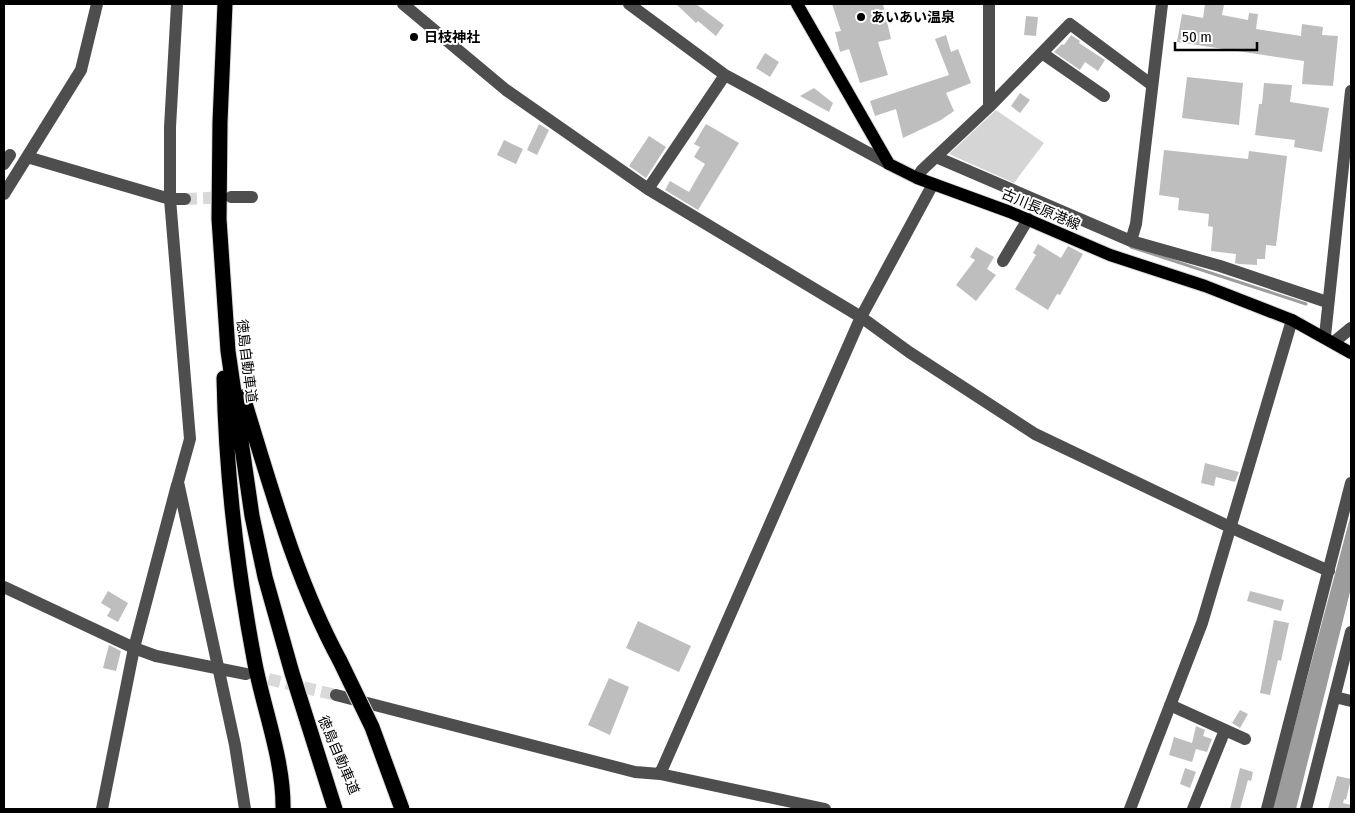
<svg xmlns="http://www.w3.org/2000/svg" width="1355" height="813" font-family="'Fira Sans Condensed','Noto Sans JP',sans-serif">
  <rect width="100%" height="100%" fill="#fff"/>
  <path fill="#d5d5d5" d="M996,110L1044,143L1014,183L949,154Z"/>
  <path fill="#9c9c9c" d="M1351,514V588L1296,809H1272Z"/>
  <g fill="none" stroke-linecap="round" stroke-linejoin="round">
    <path stroke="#9c9c9c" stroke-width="3" d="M1131,247L1306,304"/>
  </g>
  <path fill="#bebebe" d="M676,4H696L724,25L716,36L698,21L696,23Z
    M832,4H883L891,39L878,42L888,75L860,83L849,49L840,52L835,32L841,31Z
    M1205,4L1224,5L1222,15L1248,20L1249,13L1258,14L1256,29L1301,36L1302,24L1323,27L1322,35L1338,36L1333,86L1302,84L1304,61L1177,42L1182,14L1203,18Z
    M1026,16L1038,17L1036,36L1024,35Z
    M946,35L951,52L958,49L971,83L946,93L954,111L941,120L903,138L896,109L875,116L870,101L949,75L935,39Z
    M1071,35L1080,41L1079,43L1105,60L1098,71L1085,62L1080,70L1054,52L1062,44L1064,45Z
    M765,53L779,62L770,77L756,68Z
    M1187,77L1243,83L1239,125L1182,118Z
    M1264,83L1292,85L1290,102L1329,108L1322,152L1294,147L1295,140L1255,135L1259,104H1262Z
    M814,88L833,103L829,112L800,96Z
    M1020,93L1030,100L1020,113L1011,106Z
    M539,124L549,130L537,155L527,150Z
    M706,124L739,143L698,210L665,190L670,181L689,192L705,164L694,157L700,147L694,144Z
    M649,136L666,147L646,178L629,166Z
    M504,140L523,149L516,164L497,155Z
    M1164,150L1248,159L1249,151L1287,156L1276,246L1266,245L1265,259H1257V265L1239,264L1235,263L1236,254L1211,251L1213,227L1208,226L1209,214L1178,210L1179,198L1159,195Z
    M1038,244L1061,258L1068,246L1083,254L1060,295L1057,294L1048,310L1015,289L1036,255L1033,253Z
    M976,247L994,257L987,269L996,275L976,301L956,285L975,260L970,257Z
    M1205,463L1239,472L1235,482L1216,477L1214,486L1201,483Z
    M108,591L128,603L118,622L107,616L111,609L101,603Z
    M1250,591L1284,600L1281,611L1247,601Z
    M1274,620L1289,623L1281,661L1278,660L1270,695L1260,693Z
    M638,621L691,646L679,672L626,648Z
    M109,645L121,651L116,671L103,668Z
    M609,678L629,687L610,735L588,725Z
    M1240,710L1248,714L1240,728L1232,723Z
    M1196,726L1205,730L1203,736L1212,739L1207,752L1196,749L1192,762L1169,755L1174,737L1192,743Z
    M1185,768L1196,772L1190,788L1180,784Z
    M1240,768L1253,772L1251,781L1248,780L1240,809H1230Z
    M1337,776L1351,779L1346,800L1344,799L1343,803L1351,805V809H1328Z"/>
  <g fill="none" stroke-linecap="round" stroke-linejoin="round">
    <path stroke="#d9d9d9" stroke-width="12" stroke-dasharray="12 6" stroke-linecap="butt" d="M185,199L227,197
      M251,675L336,695"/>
    <g stroke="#dbdbdb" stroke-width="14">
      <path id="major" d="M797,4L889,164L917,178L1010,212L1110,255L1205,286L1292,320L1351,353"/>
    </g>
    <g stroke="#dbdbdb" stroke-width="17">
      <path id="highway" d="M225,4L220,122L219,219L228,351L252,516L265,577L292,673L335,809
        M224,378C226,474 237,570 255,664C264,710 284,762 283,809
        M243,397C271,487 295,578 340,661"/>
    </g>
    <path stroke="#4e4e4e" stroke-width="12" d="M177,4L170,127V199L190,439L178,482L235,745L245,809
      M403,4L506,90L648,189L861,317L909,352L1035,434L1232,528L1329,571
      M629,4L725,75L889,164
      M1042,53L1104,96
      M989,107L1070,24L1152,85
      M27,157L170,199H185
      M936,157L1131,241L1220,266L1327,302
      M4,164L10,155
      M917,178L922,170L989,107V4
      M648,189L725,75
      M4,194L81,70L97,4
      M231,197H252
      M1131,241L1136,224L1162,4
      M1003,261L1028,219
      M1325,336L1351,91
      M1334,342L1351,328
      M4,587L134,648L156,656L246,674
      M336,695L635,772L660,774L825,809
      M1335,697L1351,701
      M1170,705L1245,739
      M660,774L861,317L933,184
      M102,809L134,648L177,485
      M1130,809L1202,623L1292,320
      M1193,809L1225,730
      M1267,809L1351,483
      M1306,809L1351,632"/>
    <use href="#major" stroke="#000" stroke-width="12"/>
    <use href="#highway" stroke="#000" stroke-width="15"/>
    <g stroke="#dbdbdb" stroke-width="17" stroke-linecap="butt">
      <path id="highway-bridge" d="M340,661L372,727L402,809"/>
    </g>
    <use href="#highway-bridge" stroke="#000" stroke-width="15"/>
  </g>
  <g fill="#000" stroke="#fff" stroke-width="2">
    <circle cx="861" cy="17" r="5"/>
    <circle cx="414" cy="37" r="5"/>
  </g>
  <g text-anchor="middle" stroke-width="4" stroke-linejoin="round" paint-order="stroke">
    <g font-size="14" font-weight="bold" fill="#000" stroke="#fff" text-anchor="start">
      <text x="871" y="22">あいあい温泉</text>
      <text x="424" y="42">日枝神社</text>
    </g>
    <g font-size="14" fill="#000" stroke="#fff">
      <text transform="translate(1041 209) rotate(23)" y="5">古川長原港線</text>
      <text transform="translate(247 361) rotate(83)" y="5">徳島自動車道</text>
      <text transform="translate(339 755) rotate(67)" y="5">徳島自動車道</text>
    </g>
  </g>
  <rect width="1355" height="813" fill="none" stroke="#000000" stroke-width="10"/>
  <path d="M1175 42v8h82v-8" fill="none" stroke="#000000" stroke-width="2.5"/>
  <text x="1182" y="42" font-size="15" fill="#000000" stroke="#ffffff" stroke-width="4" paint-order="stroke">50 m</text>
</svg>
